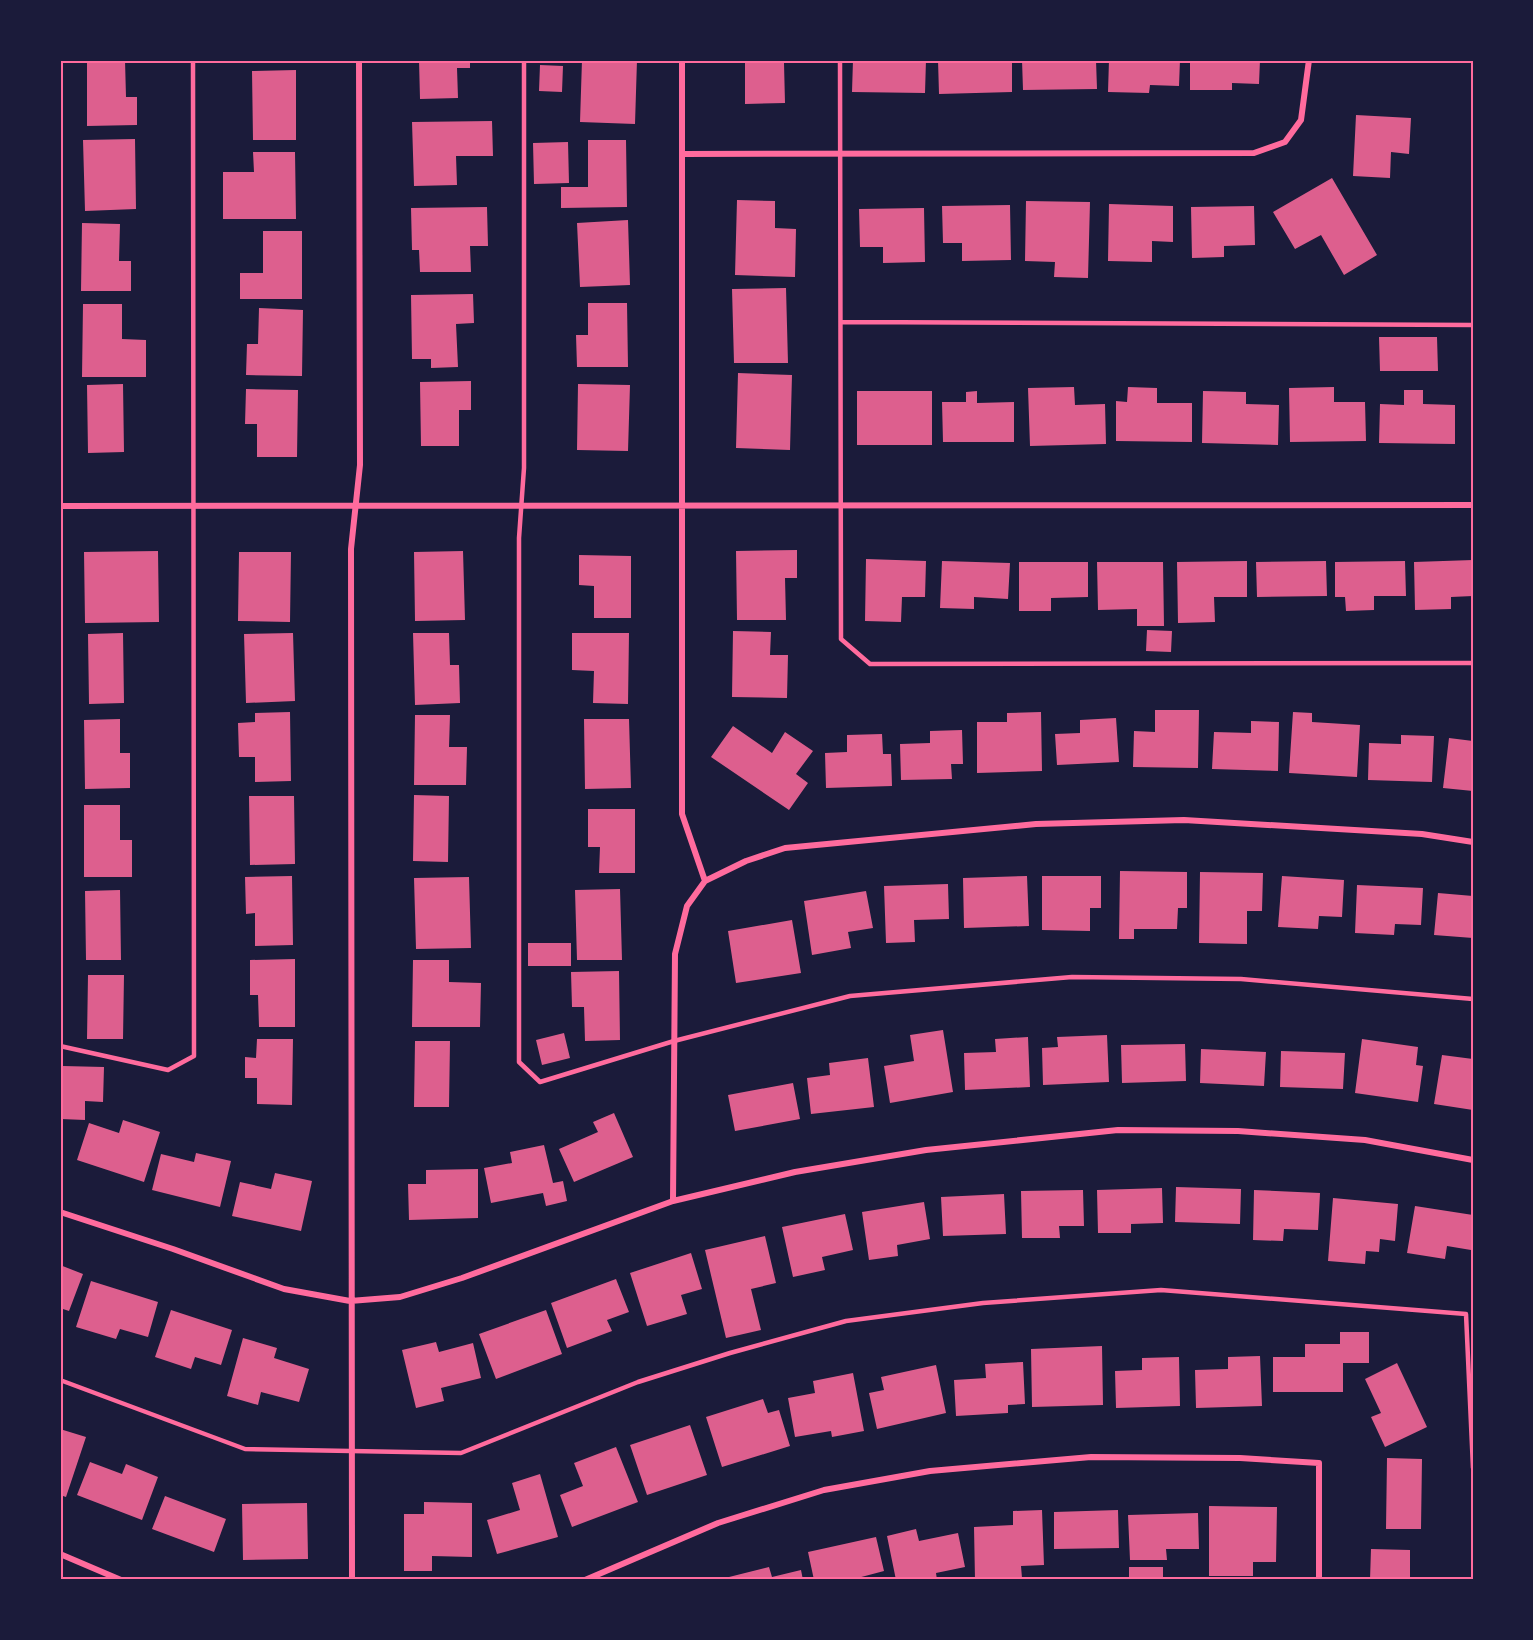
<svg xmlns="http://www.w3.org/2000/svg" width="1533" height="1640" font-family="'DM Sans',sans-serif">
  <rect width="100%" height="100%" fill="#1b1b3a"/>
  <path fill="#dd5f8e" d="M87,60H125L126,97H137V125L87,126Z
    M419,60H470V68H457L458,98L420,99Z
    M582,60H637L635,124L580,122Z
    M745,60H798V63H784L785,103L745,104Z
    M853,60H926L925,93L852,92Z
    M938,60H1012V92L939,94Z
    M1022,60H1096L1097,89L1023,90Z
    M1109,60H1180L1179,86L1150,85L1149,93L1108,92Z
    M1190,60H1260L1259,84L1232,83V90H1190Z
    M540,65L563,66L562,92L539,91Z
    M296,70V140H253L252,71Z
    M1356,115L1411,118L1409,154L1391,152L1390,178L1353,176Z
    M492,121L493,156H456L457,185L414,186L412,122Z
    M135,139L136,209L85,211L83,140Z
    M588,140H626L627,207L561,208V187H588Z
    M568,142L569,183L534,184L533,143Z
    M253,152H295L296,219H223V172H254Z
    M1332,178L1377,255L1344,275L1321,235L1295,249L1273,212Z
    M737,200L775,201V228L796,229L795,277L735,275Z
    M1026,201L1090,202L1088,278L1054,277L1055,262L1025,261Z
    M1109,204L1173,206V242L1152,241V262L1108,261Z
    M1010,205L1011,260L962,261V243H943L942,206Z
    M1254,206L1255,245L1224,246V257L1192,258L1191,207Z
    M487,207L488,246H470L471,272H420L419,250H412L411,208Z
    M924,208L925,262L883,263V247H860L859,209Z
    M628,220L630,285L580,287L577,223Z
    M82,223L120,224L119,261H131V291H81Z
    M263,231H302V299H240V273H263Z
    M786,288L788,363H734L732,289Z
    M473,294L474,323L456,324L458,367L431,368V359H412L411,295Z
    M588,303H627L628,367H577L576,335H588Z
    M83,304H122V339L146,340V377H82Z
    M259,308L303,310L302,376L246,375L247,344H258Z
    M1379,337H1437L1438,371H1380Z
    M738,373L792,375L790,450L736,448Z
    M471,381V410H459V446H421L420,382Z
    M123,384L124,452L88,453L87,385Z
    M578,384L630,385L628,451L577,450Z
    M1074,387L1075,405L1105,404L1106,444L1030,446L1028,388Z
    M1128,387L1157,388V403H1192V442L1116,441V401L1127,402Z
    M1334,387V402H1365L1366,441L1290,442L1289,388Z
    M246,389L298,390L297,457H257V424H245Z
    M1404,390H1423V404L1455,405V444L1379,443L1380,404L1404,405Z
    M857,391H932V445H857Z
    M977,391V403L1014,402V442H943L942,402H966V392Z
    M1203,391L1246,392V404L1279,405L1278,445L1202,443Z
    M797,550V578H785L786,620H737L736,551Z
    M158,551L159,622L85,623L84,552Z
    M463,551L465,620L415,621L414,552Z
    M239,552H291L290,622L238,621Z
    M579,555L631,556V618H594V586L579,585Z
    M866,559L926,561L925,597H902L901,622L865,621Z
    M1473,560V596L1451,597V609L1415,610L1414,562Z
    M942,561L1010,563L1008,599L974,597V609L940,608Z
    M1247,561V597H1214L1215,622L1178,623L1177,562Z
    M1326,561L1327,596L1257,597L1256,562Z
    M1405,561L1406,596H1374V610L1346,611L1345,597H1335V562Z
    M1019,562H1088V597L1051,598V611H1019Z
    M1097,562H1163L1164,626H1137V609L1098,610Z
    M1147,630L1172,631L1171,652L1146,651Z
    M733,631L771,632L770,655H788L787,698L732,697Z
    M123,633L124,703L89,704L88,634Z
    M293,633L295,701L246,703L244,634Z
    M413,633H449L450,665H459L460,703L415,705Z
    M572,633H629L628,704L593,703L594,671L572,670Z
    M1155,710H1199L1198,768L1133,767L1134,731L1155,732Z
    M290,712L291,781L255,782V757H239L238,723L255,722V713Z
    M1041,712L1042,771L977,773V722H1007V713Z
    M1293,712L1312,713V722L1360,725L1357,777L1289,773Z
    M415,715H450L449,747H467L466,785H414Z
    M1116,718L1119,762L1057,765L1055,734L1080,733V720Z
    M120,719V753H130V788L85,789L84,720Z
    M584,719H629L631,788L585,789Z
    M1251,721L1279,722L1278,771L1212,769L1214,732L1251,733Z
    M733,726L772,753L785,732L813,751L796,774L808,783L789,810L711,757Z
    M962,730L963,764H951L952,779L901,780L900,744L930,743V731Z
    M882,734L883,754H891L892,786L826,788L825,753L847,752V735Z
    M1401,735L1434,736L1432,782L1368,780L1369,743L1401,744Z
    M1449,738L1473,741V791L1443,788Z
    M414,795L449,796L448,862L413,861Z
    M249,796H294L295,864L250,865Z
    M84,805H120V840H132V877H84Z
    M588,809H635V873H599L600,847H588Z
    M1120,871L1187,872V908H1178L1177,929H1134V939H1119Z
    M1200,872L1263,873L1262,911H1247V944L1199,943Z
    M292,876L293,945L255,946V913L246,914L245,877Z
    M1027,876L1029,926L964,928L963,878Z
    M1042,876H1101V908H1090V931L1042,930Z
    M1282,876L1344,880L1342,917L1319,916L1318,929L1278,927Z
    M469,877L471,948L416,949L414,878Z
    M948,884L949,919L914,920L915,942L886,943L884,886Z
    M1357,885L1423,888L1421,925L1395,924L1394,935L1355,933Z
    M620,889L622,960H577L575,890Z
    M120,890L121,960H86L85,891Z
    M866,891L873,928L848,932L851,948L812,955L804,901Z
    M1438,893L1473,896V938L1434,935Z
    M792,920L801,973L736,983L728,931Z
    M528,943H571V966H528Z
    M295,959V1027H259L258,995H250V960Z
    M413,960H449V982L481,983L480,1027H412Z
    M619,971L620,1040L585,1041L584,1007H572L571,972Z
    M88,975H124L123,1039H87Z
    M943,1030L953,1092L890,1103L884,1066L914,1061L910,1035Z
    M564,1033L570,1058L542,1065L536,1040Z
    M1107,1035L1109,1082L1043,1085L1042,1048L1058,1047L1057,1037Z
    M1028,1037L1030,1087L965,1090L964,1053L996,1052L995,1039Z
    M257,1039H293L292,1105L257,1104V1078H245V1057L256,1058Z
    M1362,1039L1418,1047L1416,1065L1423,1066L1418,1102L1355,1093Z
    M415,1041H450L449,1107H414Z
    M1185,1044L1186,1081L1122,1083L1121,1045Z
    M1201,1049L1266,1052L1264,1086L1200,1083Z
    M1281,1051L1345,1053L1343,1089L1280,1087Z
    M1442,1055L1473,1059V1110L1434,1104Z
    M868,1058L874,1107L811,1114L807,1078L830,1075L829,1063Z
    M63,1066L104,1067L103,1102L85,1101V1120L61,1119Z
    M793,1083L800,1119L735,1131L728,1095Z
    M614,1113L633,1157L574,1182L559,1149L598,1132L593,1122Z
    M123,1120L160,1132L144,1182L77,1160L89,1123L119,1133Z
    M544,1145L553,1183L563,1181L567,1201L546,1206L543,1193L491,1203L484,1168L512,1163L510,1152Z
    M196,1153L231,1161L220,1207L152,1190L161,1154L194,1162Z
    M478,1169V1218L409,1220L408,1184H426V1170Z
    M275,1173L312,1181L301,1231L232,1216L240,1182L271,1189Z
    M1176,1187L1241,1189L1240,1224L1175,1222Z
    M1162,1188L1163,1223L1131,1224V1233H1098L1097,1190Z
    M1083,1190L1084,1226H1059L1060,1238H1022L1021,1191Z
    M1254,1190L1320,1193L1318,1230L1284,1229L1283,1241L1253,1240Z
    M1004,1194L1006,1234L943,1236L941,1197Z
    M1333,1198L1398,1204L1395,1241L1380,1239L1379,1252L1366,1251L1365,1264L1328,1261Z
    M924,1202L930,1239L897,1245L898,1256L869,1260L862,1212Z
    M1415,1206L1473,1215L1471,1250L1447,1246L1445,1259L1407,1253Z
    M845,1214L853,1250L822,1257L825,1270L793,1277L782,1227Z
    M765,1236L776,1283L751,1289L761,1330L726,1338L705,1250Z
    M691,1253L702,1289L681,1295L687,1314L647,1326L630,1273Z
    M60,1265L83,1274L69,1311L60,1308Z
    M616,1279L629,1312L607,1320L612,1331L567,1348L551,1303Z
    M91,1281L158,1302L148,1337L120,1329L116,1339L76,1327Z
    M171,1310L232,1330L221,1365L195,1357L191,1369L155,1357Z
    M546,1310L562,1354L496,1379L479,1334Z
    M1340,1332H1369V1363H1343V1392H1273V1357H1305V1344H1340Z
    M243,1338L277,1348L274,1358L309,1369L299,1402L261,1392L258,1405L227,1396Z
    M436,1342L439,1352L473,1343L481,1378L441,1388L444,1401L416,1408L402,1350Z
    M1102,1346L1103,1405L1032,1407L1031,1349Z
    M1260,1356L1262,1406L1196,1408L1195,1370L1228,1369V1357Z
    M1179,1357L1180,1406L1116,1408L1115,1371L1142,1370V1358Z
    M1023,1362L1025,1404L1008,1405V1413L956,1416L954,1380L986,1378L985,1364Z
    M1397,1363L1427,1427L1385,1447L1371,1417L1381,1413L1365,1379Z
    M936,1365L946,1413L877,1429L869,1393L884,1390L881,1377Z
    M853,1373L864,1431L832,1437L831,1431L795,1437L788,1398L815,1393L813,1381Z
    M763,1399L768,1413L779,1410L790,1446L722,1467L706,1417Z
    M690,1425L707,1475L647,1495L630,1445Z
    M60,1429L86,1437L66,1497L60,1495Z
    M616,1447L638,1502L572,1527L560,1495L583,1486L574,1463Z
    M1387,1458L1422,1459L1421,1529H1386Z
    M90,1462L122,1474L126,1464L158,1477L142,1520L77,1495Z
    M540,1474L558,1537L497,1554L487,1520L520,1510L512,1483Z
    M165,1496L226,1519L214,1552L152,1529Z
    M424,1502L472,1503V1557L432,1556V1571H404V1514H424Z
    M307,1503L308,1559L243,1560L242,1504Z
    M1209,1506L1277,1507L1276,1562H1253V1576H1209Z
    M1042,1510L1044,1565L1021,1566L1022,1578L975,1580L974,1527L1013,1525V1511Z
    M1118,1510L1119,1548L1054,1549V1512Z
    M1198,1513L1199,1549H1166L1167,1560H1130L1128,1515Z
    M916,1529L919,1541L958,1533L965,1567L936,1573L937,1580H896L887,1536Z
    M876,1537L884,1571L850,1580H814L808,1552Z
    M1371,1549L1410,1550V1580H1370Z
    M769,1567L772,1577L801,1570L803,1580H730L729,1577Z
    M1129,1567H1163V1580H1129Z"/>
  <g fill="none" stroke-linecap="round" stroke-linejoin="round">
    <path stroke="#ff6b9d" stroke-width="4.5" d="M524,60V468L519,538V1062L540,1082L674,1041L850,996L1072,977L1241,979L1473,999
      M840,60L841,639L870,664L1473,663
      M841,322L1473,325
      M60,1046L168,1070L194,1056L193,60
      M60,1380L245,1449L461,1453L638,1382L730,1353L846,1321L983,1303L1161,1290L1466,1314L1473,1468"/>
    <path stroke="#ff6b9d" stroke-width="6" d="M683,154L1254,153L1285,142L1301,120L1309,60
      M60,506L1473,505
      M705,881L746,861L785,848L1036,824L1184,820L1422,834L1473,842
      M673,1201L675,954L687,906L705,881L682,814V60
      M60,1212L173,1249L284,1289L350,1301L400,1297L462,1278L673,1201L795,1172L926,1150L1118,1130L1238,1131L1365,1140L1473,1160
      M60,1554L121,1580
      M352,1580L351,549L360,465L359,60
      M585,1580L718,1523L824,1490L930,1471L1091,1457L1240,1458L1319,1463V1580"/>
  </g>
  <rect width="1533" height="1640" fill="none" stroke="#1b1b3a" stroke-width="123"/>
  <rect x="62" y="62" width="1410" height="1516" fill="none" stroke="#ff6b9d" stroke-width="2"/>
</svg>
